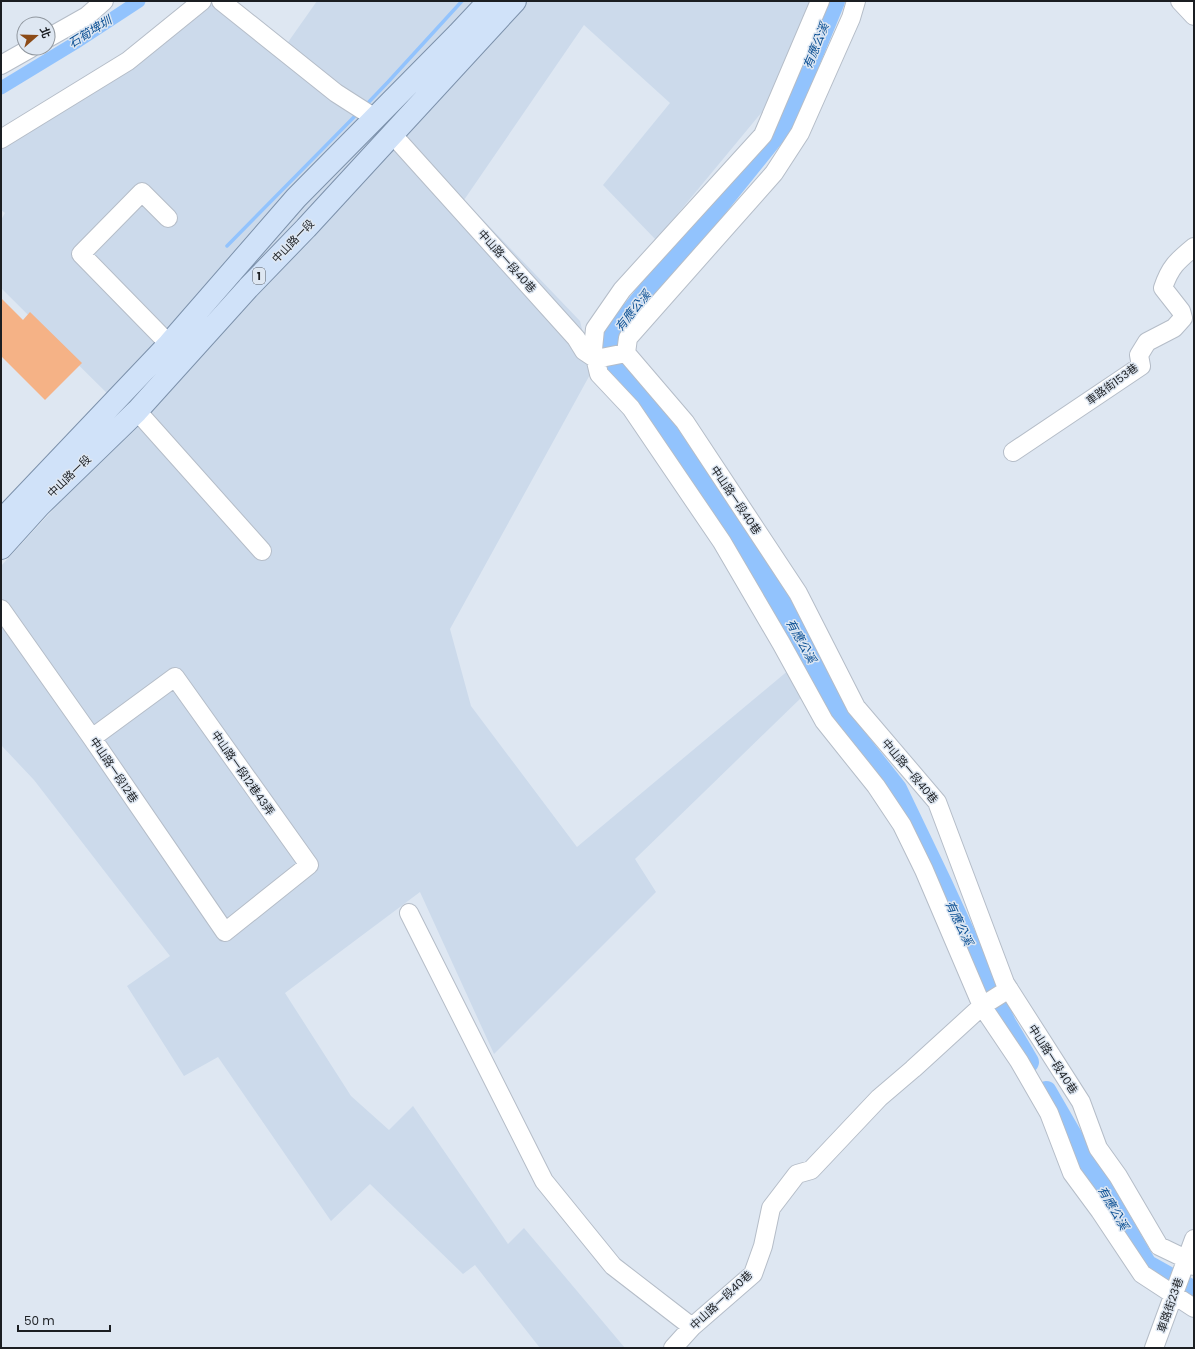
<svg xmlns="http://www.w3.org/2000/svg" width="1195" height="1349" font-family="Poppins,'Noto Sans TC',sans-serif">
  <rect width="100%" height="100%" fill="#dee7f2"/>
  <path fill="#ccdaeb" d="M210,1L279,55L317,1H815L771,101L656,240L603,185L670,103L584,25L464,200L580,321L592,371L450,629L471,706L577,847L790,669L804,695L635,859L656,892L494,1054L420,892L285,993L351,1096L389,1130L413,1106L508,1244L524,1228L625,1348H540L475,1265L463,1274L370,1184L331,1221L218,1057L184,1076L127,986L170,956L34,780L1,745V566L135,421L1,288V220L5,213L1,210V141Z"/>
  <g fill="none" stroke-linecap="round" stroke-linejoin="round">
    <path stroke="#92c3fd" stroke-width="3.5" d="M365,106L388,82L462,1
      M227,246L358,113"/>
    <path stroke="#92c3fd" stroke-width="13" d="M1,88L75,43L139,1"/>
    <path stroke="#92c3fd" stroke-width="22" d="M834,1L784,123L611,338L614,361L630,377L773,590L851,732L896,789L942,885L1005,1023L1028,1062
      M1046,1092L1146,1265L1194,1292"/>
  </g>
  <path fill="#f5b286" d="M1,298L23,320L30,312L82,363L45,400L1,356Z"/>
  <g fill="none" stroke-linecap="round" stroke-linejoin="round">
    <g stroke="#b5bdc8" stroke-width="20">
      <path id="minor" d="M221,1L336,93L375,118
        M820,1L763,135L622,290L595,329L593,349L599,374L631,408L722,542L781,643L824,721L876,786L902,825L924,870L982,1006L1019,1061L1049,1113L1072,1173L1100,1211L1142,1274L1194,1308
        M1180,1L1194,16
        M48,38L87,16L104,1
        M1,65L31,48
        M392,134L576,338L584,351L596,359
        M1,139L128,61L202,1
        M168,218L142,192L81,254L169,344
        M626,353L685,422L798,593L856,707L937,802L1005,983L1081,1102L1098,1148L1118,1176L1159,1246L1186,1259L1194,1266
        M626,353L628,338L774,173L800,133L851,18L856,1
        M596,359L626,353
        M137,411L262,551
        M1013,452L1141,366L1139,355L1147,342L1174,328L1183,318L1181,311L1163,288C1170,267 1177,261 1194,247
        M1,609L92,738L225,932L309,865L175,677L92,738
        M409,913L544,1181L613,1266L692,1327
        M673,1348L692,1327L753,1274L763,1246L771,1208L797,1174L811,1170L879,1098L913,1069L982,1006L1009,989
        M1154,1348L1194,1239"/>
    </g>
    <g stroke="#7c91ab" stroke-width="24">
      <path id="major" d="M1,521L169,344L296,198L458,34L489,1
        M1,548L39,506L137,411L248,288L306,228L515,1"/>
    </g>
    <use href="#minor" stroke="#fff" stroke-width="18"/>
    <use href="#major" stroke="#d0e2f9" stroke-width="22"/>
  </g>
  <g text-anchor="middle" stroke-width="3" stroke-linejoin="round" paint-order="stroke">
    <rect fill="#dee7f2" stroke="#565a60" stroke-width="1" x="253" y="268" width="12" height="16" rx="3"/>
    <g font-size="10" font-weight="bold" fill="#1b1e22">
      <text x="259" y="280">1</text>
    </g>
    <g font-size="11" fill="#1b1e22" stroke="#dee7f2">
      <text transform="translate(293 241) rotate(-46)" y="4">中山路一段</text>
      <text transform="translate(507 261) rotate(48)" y="4">中山路一段40巷</text>
      <text transform="translate(1112 384) rotate(-36)" y="4">車路街153巷</text>
      <text transform="translate(69 476) rotate(-44)" y="4">中山路一段</text>
      <text transform="translate(736 500) rotate(56)" y="4">中山路一段40巷</text>
      <text transform="translate(114 770) rotate(56)" y="4">中山路一段12巷</text>
      <text transform="translate(910 771) rotate(50)" y="4">中山路一段40巷</text>
      <text transform="translate(243 773) rotate(55)" y="4">中山路一段12巷43弄</text>
      <text transform="translate(1053 1059) rotate(57)" y="4">中山路一段40巷</text>
      <text transform="translate(721 1300) rotate(-43)" y="4">中山路一段40巷</text>
      <text transform="translate(1170 1305) rotate(-71)" y="4">車路街23巷</text>
    </g>
    <g font-size="12" font-style="italic" fill="#0c5094" stroke="#dee7f2">
      <text transform="translate(90 32) rotate(-32)" y="4">石筍埤圳</text>
      <text transform="translate(816 46) rotate(-68)" y="4">有應公溪</text>
      <text transform="translate(633 311) rotate(-51)" y="4">有應公溪</text>
      <text transform="translate(801 641) rotate(61)" y="4">有應公溪</text>
      <text transform="translate(959 923) rotate(65)" y="4">有應公溪</text>
      <text transform="translate(1113 1208) rotate(60)" y="4">有應公溪</text>
    </g>
  </g>
  <rect width="1195" height="1349" fill="none" stroke="#1b1e22" stroke-width="4"/>
  <g transform="translate(36 36) rotate(70)"><circle r="19" fill="#dee7f2" stroke="#90979f"/>
  <path d="M0-3L7 15L0 10L-7 15Z" fill="#8c4b17"/>
  <text y="-6" font-size="11" font-weight="bold" text-anchor="middle" fill="#1b1e22">北</text>
  </g>
  <path d="M18 1325v6h92v-6" fill="none" stroke="#1b1e22" stroke-width="2"/>
  <text x="24" y="1325" font-size="12" fill="#1b1e22" stroke="#dee7f2" stroke-width="3" paint-order="stroke">50 m</text>
</svg>
